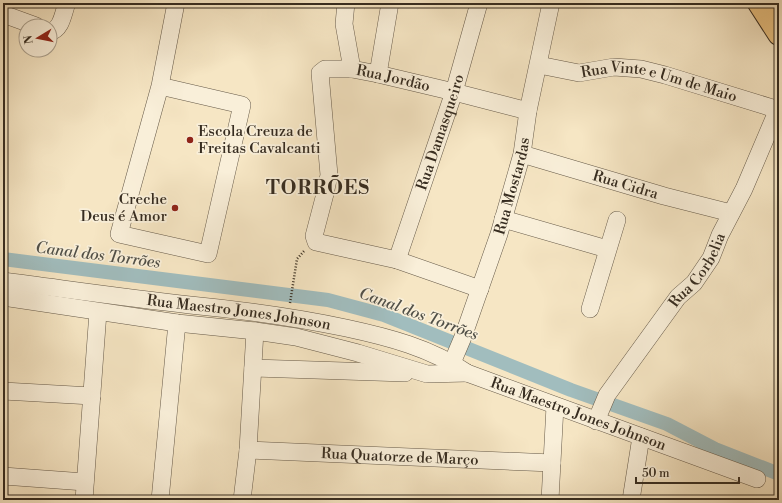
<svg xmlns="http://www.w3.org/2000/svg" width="782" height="503" font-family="'Libre Bodoni',serif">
  <rect width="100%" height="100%" fill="#f6e6c4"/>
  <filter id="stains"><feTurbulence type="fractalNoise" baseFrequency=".005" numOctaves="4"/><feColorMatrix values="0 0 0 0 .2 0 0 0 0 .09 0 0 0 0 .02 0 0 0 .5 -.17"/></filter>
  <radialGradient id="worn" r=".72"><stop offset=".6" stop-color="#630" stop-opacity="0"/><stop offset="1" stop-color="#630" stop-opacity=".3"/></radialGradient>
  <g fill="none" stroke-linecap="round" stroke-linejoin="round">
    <path stroke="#a1bdbe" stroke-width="14" d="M3,259L328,300L384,315L571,390L667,424L715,449L779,474"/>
    <g stroke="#665a49" stroke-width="18">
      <g id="street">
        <path d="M346,3L344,24L352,69"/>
        <path d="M3,14L36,26"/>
        <path d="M50,32C62,29 63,13 67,3"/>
        <path id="s1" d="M539,65L579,73L614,67L641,69L665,75L779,110"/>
        <path d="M378,74L390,3"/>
        <path d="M160,86L242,105L208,254L119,234L160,86L176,3"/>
        <path id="s2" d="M522,154L664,196L731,213"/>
        <path d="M503,219L607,249"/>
        <path id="s3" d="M397,260L454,92L479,3"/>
        <path id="s4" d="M3,281C65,289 127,298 190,305C242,310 294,317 346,328C388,337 431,348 467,373L757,479"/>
        <path id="s5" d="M480,289L397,260L316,242L314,236L325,194L329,175L320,73L325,69H352L378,74L454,92L528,111"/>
        <path d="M3,297L177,323L255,331L296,337L358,353L427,374L467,373"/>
        <path d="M590,309L617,220"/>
        <path id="s6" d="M452,363L463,337L499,234L522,154L528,111L551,3"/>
        <path d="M253,368L405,373"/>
        <path d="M3,391L92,396"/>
        <path id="s7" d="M596,421L607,395L678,297L694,283L711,258L720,235L744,189L778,109"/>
        <path id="s8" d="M248,450L552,463"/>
        <path d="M3,476L85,482"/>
        <path d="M84,500L98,312"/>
        <path d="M160,500L177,323"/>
        <path d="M242,500L248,450L255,331"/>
        <path d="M550,500L555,406"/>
        <path d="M631,500L641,437"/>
      </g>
    </g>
    <g stroke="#362c20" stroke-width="24">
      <path id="highway" d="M759,3L779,34"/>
    </g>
    <path stroke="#362c20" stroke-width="2.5" stroke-dasharray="1 2" stroke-linecap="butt" d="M290,303L297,259L305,250"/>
    <use href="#street" stroke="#f9efd9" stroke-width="17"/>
    <use href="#highway" stroke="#ebc382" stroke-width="22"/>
  </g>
  <g fill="#8f2418" stroke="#f9efd9" stroke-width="1.5">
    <circle cx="190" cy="140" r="4"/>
    <circle cx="175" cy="208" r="4"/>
  </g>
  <g text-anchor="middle" stroke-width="3.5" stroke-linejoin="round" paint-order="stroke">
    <g font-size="15" fill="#362c20" stroke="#f9efd9">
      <text dy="5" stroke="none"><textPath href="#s5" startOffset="418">Rua Jordão</textPath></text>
      <text dy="5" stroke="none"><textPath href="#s1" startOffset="123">Rua Vinte e Um de Maio</textPath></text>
      <text dy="5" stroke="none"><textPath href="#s3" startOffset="135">Rua Damasqueiro</textPath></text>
      <text dy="5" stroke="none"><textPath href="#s2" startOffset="108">Rua Cidra</textPath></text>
      <text dy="5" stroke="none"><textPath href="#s6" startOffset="187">Rua Mostardas</textPath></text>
      <text dy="5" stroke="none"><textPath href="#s7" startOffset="183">Rua Corbelia</textPath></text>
      <text dy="5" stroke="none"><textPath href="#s4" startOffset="238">Rua Maestro Jones Johnson</textPath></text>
      <text dy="5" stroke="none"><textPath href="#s4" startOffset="595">Rua Maestro Jones Johnson</textPath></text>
      <text dy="5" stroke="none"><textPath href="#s8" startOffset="152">Rua Quatorze de Março</textPath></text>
    </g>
    <g font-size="15" fill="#362c20" stroke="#f9efd9" text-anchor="start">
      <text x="198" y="136">Escola Creuza de<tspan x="198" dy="17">Freitas Cavalcanti</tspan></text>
      <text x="167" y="204" text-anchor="end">Creche<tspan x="167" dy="17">Deus é Amor</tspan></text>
    </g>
    <g font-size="16" font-style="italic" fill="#515048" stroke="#f9efd9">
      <text transform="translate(98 254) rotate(7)" y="6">Canal dos Torrões</text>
      <text transform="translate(419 313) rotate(20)" y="6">Canal dos Torrões</text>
    </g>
    <g font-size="19" font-weight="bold" letter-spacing="1" fill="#362c20" stroke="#f9efd9">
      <text x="318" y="194">TORRÕES</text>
    </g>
  </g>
  <rect width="782" height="503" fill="none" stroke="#f6e6c4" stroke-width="16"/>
  <rect x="4" y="4" width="774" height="495" fill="none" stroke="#362c20" stroke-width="2"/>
  <rect x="8" y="8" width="766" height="487" fill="none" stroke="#362c20"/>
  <g transform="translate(38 38) rotate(260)"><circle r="19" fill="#f9efd9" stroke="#aba18f"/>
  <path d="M0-3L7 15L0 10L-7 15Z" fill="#8f2418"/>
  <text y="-6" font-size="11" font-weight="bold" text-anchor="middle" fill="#362c20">N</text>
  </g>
  <path d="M636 477v6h103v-6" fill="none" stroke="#362c20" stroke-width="2"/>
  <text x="642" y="477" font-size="12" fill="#362c20" stroke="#f9efd9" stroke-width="3" paint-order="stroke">50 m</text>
  <rect width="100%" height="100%" filter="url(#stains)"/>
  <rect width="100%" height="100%" fill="url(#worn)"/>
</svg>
